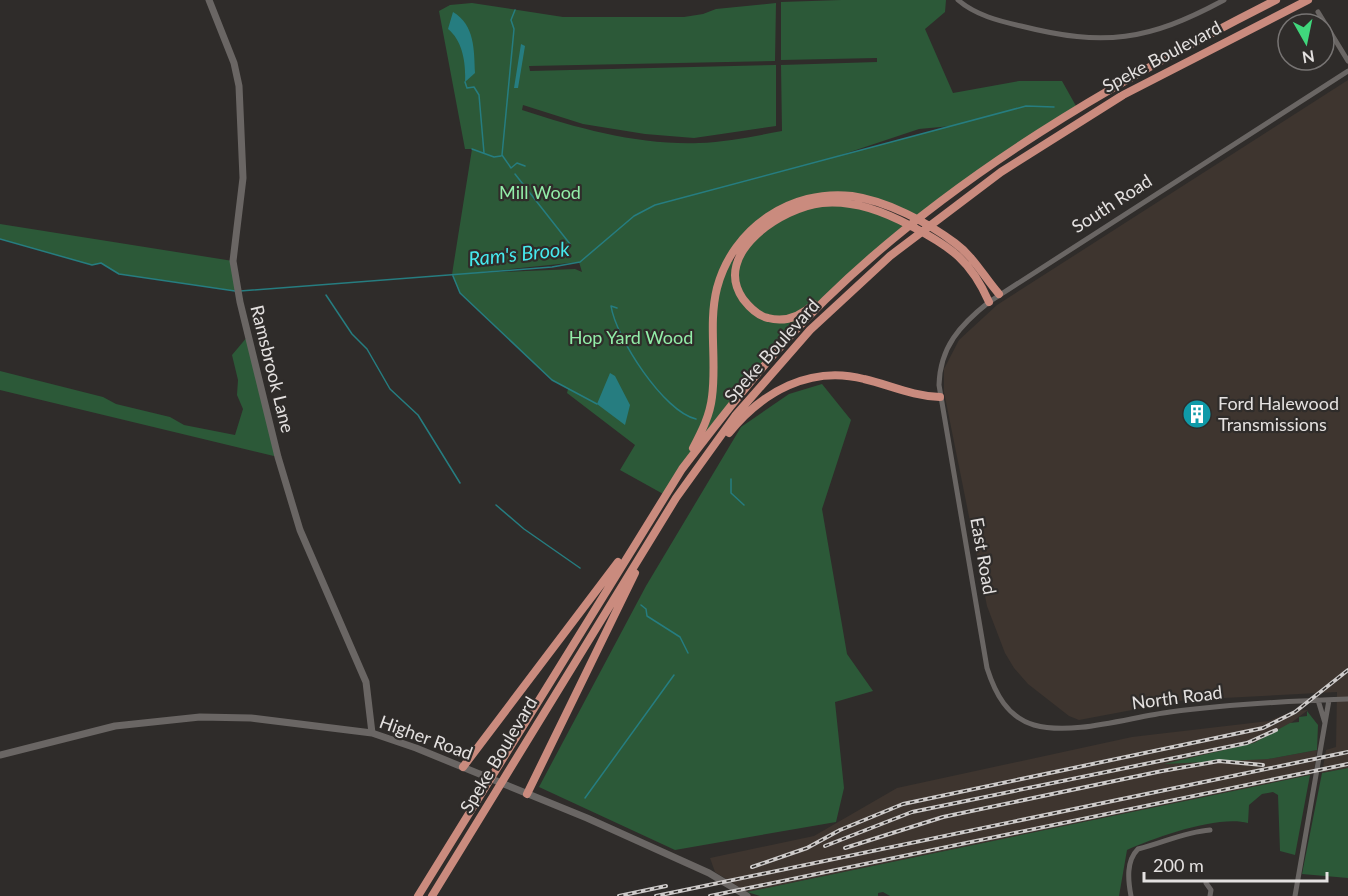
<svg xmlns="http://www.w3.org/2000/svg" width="1348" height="896" font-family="Lato,sans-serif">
  <rect width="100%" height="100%" fill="#2f2c2a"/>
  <path fill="#3e352f" d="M1348,80V768L1322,773L1326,750L1336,747L1337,692L1185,700L1079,720L1069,716L1028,684L1014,668L1005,653L987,606L944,392V369L959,340L997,305Z
    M1308,710L1283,729L1254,743L1268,759L1317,750L1314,772L1310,775L747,892L715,872L710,858L814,836L897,788L1132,737L1269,721L1294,711Z"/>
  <path fill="#2c5938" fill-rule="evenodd" d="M841,0H946L945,12L925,29L953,93L1019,81H1062L1076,106L1060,121L914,219C897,211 881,202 862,198C810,187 754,212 729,259L737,262C768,199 853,185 906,228C813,306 732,394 665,495L620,470L635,445L567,393L568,389L552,380L460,293L452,275L453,268L472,149H465L439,11L450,5L472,3L563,17H684L703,14L716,9L776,3L775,61L529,66L530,71L776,65V126L694,138L645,134L583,124L523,105L522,110C580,129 638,145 699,143C727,142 755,136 782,131L781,65L877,62V58L781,60V2ZM951,126L838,156L919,129ZM579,262L582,272L575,269L473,273Z
    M0,224L233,261L237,291L119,274L101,263L92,265L0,239Z
    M248,336L278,457L0,390V371L103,397L116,404L170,417L184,425L235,435L243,409L237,395L238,380L232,355Z
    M822,384L851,420L822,509L847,654L873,691L835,702L844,788L836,822L675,850L539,787L646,586L741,427L789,394Z
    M1307,711L1318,725L1317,750L1268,759L1164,764L1254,743L1290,723L1299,722V717L1307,716Z
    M1348,768V878L1302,874L1322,773Z
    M1310,775L1295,855L1280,851L1278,795L1273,792L1262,794L1249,805L1248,823C1218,815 1156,837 1127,850L1119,896H890L883,892L878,893V896H760L747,892Z"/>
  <path fill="#267d80" d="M453,12C475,25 474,50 475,73L465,82C466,64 463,41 448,29Z
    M521,44L525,46L518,88H514Z
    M610,373L615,376L630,405L625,425L597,404Z"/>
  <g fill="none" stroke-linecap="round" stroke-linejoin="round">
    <path stroke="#267d80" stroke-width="1.5" d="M515,10L511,20L514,29L502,155L511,168L517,163L525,166
      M465,82L467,88L474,87L479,95L484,153
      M472,149L494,157L501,156
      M515,174L570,244
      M0,239L92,265L101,263L119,274L235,291
      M453,276L460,293L552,380L597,404
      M240,291L552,267L580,262L634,216L655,205L1026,106L1054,107
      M326,295L352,334L367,349L390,389L418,415L460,483
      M617,308L611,306C616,338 664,412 696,419
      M731,479V493L744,505
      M496,505L524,529L580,568
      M641,605L646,609L647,616L680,637L688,653
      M585,798L674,675"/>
    <path stroke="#6a6664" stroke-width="5" d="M958,0C975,15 999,21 1021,26C1104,47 1148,41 1224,0
      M1318,12L1348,61
      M1348,71L989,302C960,325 940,347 939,385L987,668C995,693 1007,717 1034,725C1073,736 1130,717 1170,712C1229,704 1289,701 1348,699
      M1318,700L1325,723
      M1206,883L1211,890L1210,896
      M1131,896C1128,880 1126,861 1138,849C1163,843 1184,832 1210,830
      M1295,896L1329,700"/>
    <path stroke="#6a6664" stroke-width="7" d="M209,0L234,63L239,86L243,178L233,261L240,302L278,457L300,530L366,682L372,733
      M0,755L115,726L200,717L251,718L372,733L416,748L587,818L709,873L747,896"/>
    <path stroke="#ca8b7e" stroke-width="8" d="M814,304C801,316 786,323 768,318C758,316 750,308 743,299C711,253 783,207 822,203C855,200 885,212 913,227C951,247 971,261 989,302
      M729,433C762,392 810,365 864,379C890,385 912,396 940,397
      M693,448C702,431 710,415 712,397C717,360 708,324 717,288C733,228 791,189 852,196C887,201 927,222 955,243C974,257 984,277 999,294
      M463,767L618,562
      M527,794L635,573
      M418,896L682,469C727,410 772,352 825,300C954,174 1116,81 1276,0
      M432,896L676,498L735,416L810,330L890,256L1001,172L1123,95L1308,0"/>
    <g stroke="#cecbca" stroke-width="4">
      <path id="rail" d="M825,846L912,812L1247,743L1276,730
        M845,848L943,817L1162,771L1219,761L1263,765
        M752,867L807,848L840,830L903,804L1263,728L1295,712L1348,670
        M619,896L666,886
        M656,896L1348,752
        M710,896L1348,764"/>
    </g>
    <use href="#rail" stroke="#2f2c2a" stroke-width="1.5" stroke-dasharray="4.5" stroke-linecap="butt"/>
  </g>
  <defs>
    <g id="building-disc" transform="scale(1.5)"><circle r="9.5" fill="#0f9aa8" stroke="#2f2c2a"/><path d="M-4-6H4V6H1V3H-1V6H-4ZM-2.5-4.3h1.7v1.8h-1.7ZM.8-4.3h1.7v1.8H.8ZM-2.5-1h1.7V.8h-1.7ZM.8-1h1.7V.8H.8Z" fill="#fff"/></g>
  </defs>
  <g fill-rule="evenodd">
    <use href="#building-disc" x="1197" y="414"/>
  </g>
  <g text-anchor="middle" stroke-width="4.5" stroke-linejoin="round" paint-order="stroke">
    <g font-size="18" fill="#e4e1e0" stroke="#2f2c2a">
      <text transform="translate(1162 57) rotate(-28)" y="6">Speke Boulevard</text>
      <text transform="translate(1112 204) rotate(-33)" y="6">South Road</text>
      <text transform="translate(772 351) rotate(-48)" y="6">Speke Boulevard</text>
      <text transform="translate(272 369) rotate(76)" y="6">Ramsbrook Lane</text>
      <text transform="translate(983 556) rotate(80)" y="6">East Road</text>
      <text transform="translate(1177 698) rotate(-7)" y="6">North Road</text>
      <text transform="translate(426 738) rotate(20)" y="6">Higher Road</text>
      <text transform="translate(499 755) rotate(-59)" y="6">Speke Boulevard</text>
    </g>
    <g font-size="18" fill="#92eda8" stroke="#2f2c2a">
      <text x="540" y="199">Mill Wood</text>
      <text x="631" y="344">Hop Yard Wood</text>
    </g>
    <g font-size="18" fill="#e4e1e0" stroke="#2f2c2a" text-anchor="start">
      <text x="1218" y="410">Ford Halewood<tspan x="1218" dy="21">Transmissions</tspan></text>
    </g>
    <g font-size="20" font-style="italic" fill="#46e9ee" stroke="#2f2c2a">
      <text transform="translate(519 254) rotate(-6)" y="7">Ram's Brook</text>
    </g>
  </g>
  <g transform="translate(1306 42) rotate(171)"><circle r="28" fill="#2f2c2a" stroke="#777473" stroke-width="1.5"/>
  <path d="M0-4.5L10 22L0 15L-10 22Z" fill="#40d77c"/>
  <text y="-9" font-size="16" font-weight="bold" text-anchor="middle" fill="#e4e1e0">N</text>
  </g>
  <path d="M1144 872v9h183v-9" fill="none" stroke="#e4e1e0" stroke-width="3"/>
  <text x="1153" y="872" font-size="18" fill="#e4e1e0" stroke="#2f2c2a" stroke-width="4.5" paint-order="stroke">200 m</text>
</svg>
